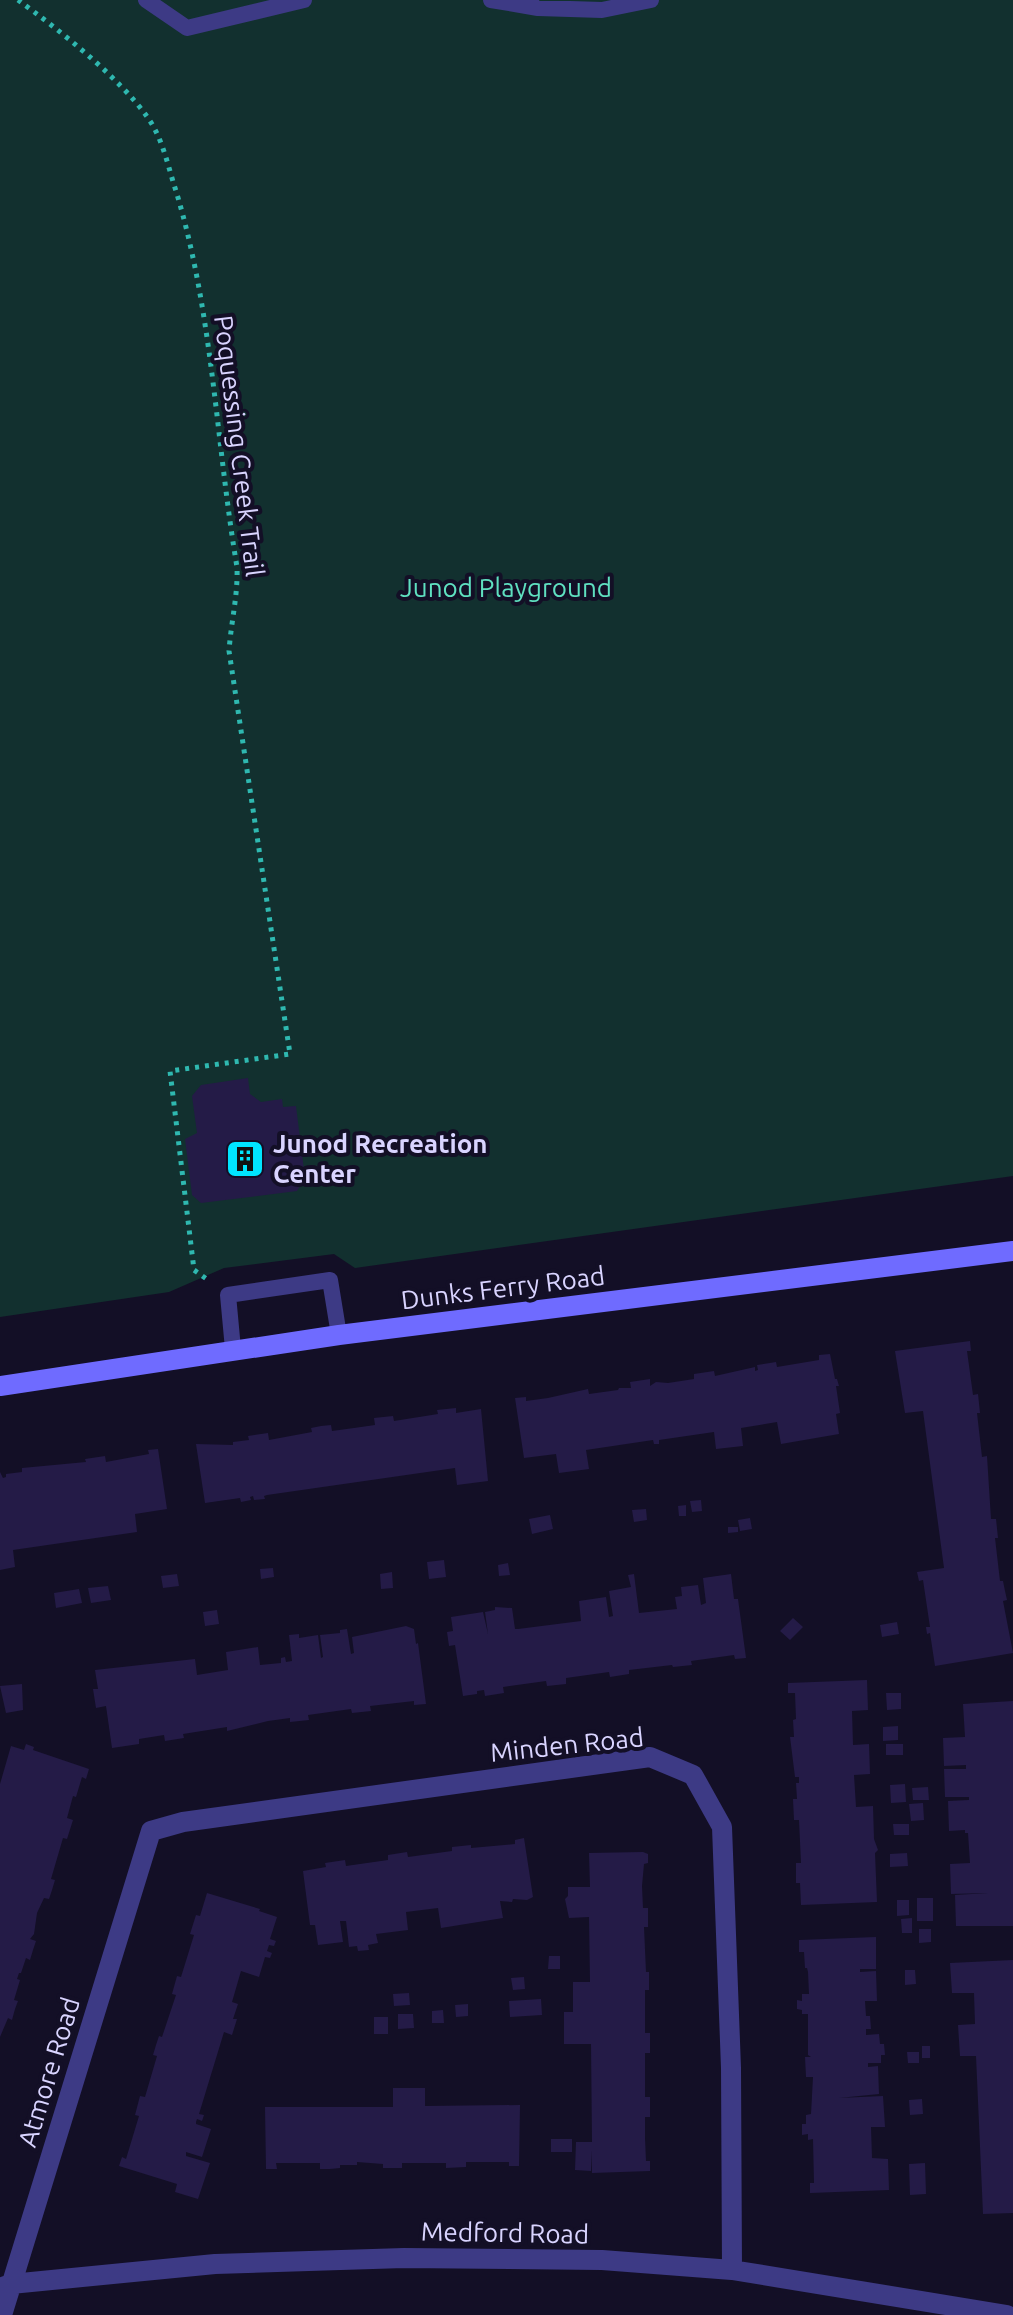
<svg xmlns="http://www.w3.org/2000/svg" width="1013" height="2315" font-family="Ubuntu,sans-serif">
  <rect width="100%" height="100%" fill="#130f26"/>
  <path fill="#12302f" d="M0,0H1013V1176L355,1268L334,1254L224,1268L169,1292L0,1317Z"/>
  <path fill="#241b47" d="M248,1078L250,1094L261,1102L282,1099L283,1107L296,1106L305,1178L297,1191L201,1203L192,1195L185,1139L197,1133L192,1096L201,1085Z
    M970,1341L971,1351H967L973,1395L978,1394L980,1413H977L982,1457L987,1456L991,1519H996L998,1538H995L1000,1581H1003L1005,1591L1007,1600L1003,1601L1013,1653L935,1666L930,1633L927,1634L926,1627H930L923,1580L919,1581L917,1572L944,1568L923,1411L905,1413L895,1351Z
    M830,1354L835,1379H837L839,1386H836L840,1413L836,1414L839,1434L781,1444L777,1422L741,1428L743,1446L716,1449L714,1432L659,1440V1444H654L653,1440L586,1450L589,1469L559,1473L556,1454L524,1458L515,1398L526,1397V1401L548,1398L588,1389L589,1394L618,1390L619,1388H631L630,1382L650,1379V1386L656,1382L668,1383L694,1379V1374L714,1371L715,1376L755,1367V1371L758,1370L757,1365L776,1362L777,1367L819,1360V1355Z
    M456,1408V1413L481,1409L488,1481L457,1485L455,1468L267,1495L264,1496L265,1499L254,1500L253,1496L250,1497L251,1500L241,1502L240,1498L205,1503L196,1444L233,1445V1442L249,1440L248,1436L268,1433L269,1440L312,1432L311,1428L321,1426L331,1425L332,1431L354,1428L375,1425L374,1418L393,1416L394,1421L438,1414L437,1410Z
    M158,1449L167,1509L135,1514L137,1532L13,1550L15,1567L0,1570V1472L3,1478L6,1477V1474L22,1472V1468L86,1462L85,1459L105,1456L106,1462L149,1454L148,1450Z
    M701,1500L702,1511L692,1512L690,1501Z
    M686,1505V1516H679L678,1506Z
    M646,1509L647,1520L634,1522L632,1510Z
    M550,1515L553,1529L532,1534L529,1519Z
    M750,1518L752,1529L740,1531L738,1520Z
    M728,1527H738V1532L728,1533Z
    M444,1560L446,1577L429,1579L427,1562Z
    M508,1563L510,1575L499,1576L498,1565Z
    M273,1568L274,1577L261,1579L260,1569Z
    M392,1572L393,1588L381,1589L380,1574Z
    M177,1574L179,1586L163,1588L161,1576Z
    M634,1574L639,1613L677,1609L675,1597L682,1596L681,1587L698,1585L701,1605L706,1603L703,1578L731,1574L734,1599H738L746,1658L735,1659L734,1655L691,1661L692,1665L673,1667L672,1665L629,1670V1674L610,1677L609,1672L566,1678V1684L547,1686L546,1681L503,1687L504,1693L485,1696L484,1690L477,1691V1694L463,1696L455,1645L449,1646L447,1632L453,1631L451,1617L483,1612L488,1634L485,1612L495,1610V1607L512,1608L515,1629H518L581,1621L579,1601L606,1597L609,1617L613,1616L609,1591L631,1587L628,1575Z
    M108,1586L111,1600L91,1603L88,1588Z
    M79,1589L82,1603L56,1608L54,1593Z
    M217,1610L219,1624L205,1626L203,1612Z
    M793,1618L803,1627L790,1640L780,1631Z
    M897,1622L899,1634L882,1637L880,1625Z
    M406,1626L414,1629L416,1644L418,1643L426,1704L414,1705V1701L370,1706L371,1711L352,1713L351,1709L308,1715L309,1720L290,1722V1718L268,1721L227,1731V1727L183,1734L184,1738L165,1741L164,1735L139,1739V1744L112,1748L106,1706L96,1708L93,1689H98L95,1670L195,1659L197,1675L228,1670L226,1652L258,1647L260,1665L281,1663V1658L285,1657L286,1662L292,1661L289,1635L299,1634V1638L318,1635L321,1658L323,1657L320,1635L340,1633V1630L347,1629L351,1654L354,1653L352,1637Z
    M867,1680L868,1710L852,1711L853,1745L869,1744L870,1774L854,1775L856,1807L873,1806L874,1839L878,1850L875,1853L877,1902L801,1905L800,1883H796V1863H801L799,1820H794L793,1799H797L796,1783H799V1777H795L790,1737H794L793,1720L796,1719L795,1693H788V1683Z
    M22,1684L23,1710L6,1713L0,1686Z
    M886,1693H901V1709L887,1710Z
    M1013,1701V1926H956L955,1895L988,1893L951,1894L950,1864L970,1863L968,1833H965V1830L949,1831L948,1801L969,1800V1797H945L944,1769H966V1765L944,1766L943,1738L965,1737L963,1704Z
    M898,1726V1740L883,1741V1727Z
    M26,1744L34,1747L33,1750L89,1769L86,1779L82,1777L76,1797L73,1796L67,1818L73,1820L67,1839L63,1838L51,1879L55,1880L52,1890L49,1899L44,1898L37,1913L34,1934L30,1939L36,1941L33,1950L30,1960L26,1958L21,1973H19L17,1979L20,1980L14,2000L18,2001L15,2009L12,2020L8,2018L0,2037V1784L11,1746L24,1750Z
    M886,1744H903V1755H886Z
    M905,1784L906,1802L891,1803L890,1785Z
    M928,1787L929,1800H913L912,1788Z
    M923,1803L924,1820L911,1821L909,1804Z
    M893,1824H909V1835H894Z
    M524,1838L533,1897L527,1900L513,1899L512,1902L500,1901L503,1918L441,1928L438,1908L406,1912L408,1930L376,1934L378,1943L368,1945L369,1950L358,1951L357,1946L349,1947L346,1921H340L343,1942L318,1945L315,1925H310L303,1871L326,1867L325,1863L345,1860L346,1866L388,1860V1855L407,1852L408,1857L452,1851V1847L471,1845V1848L515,1844V1840Z
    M643,1852L648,1854V1863L644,1864L642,1886L643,1908H648V1927H644L646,1972H649V1990H645V2033H650V2053H645V2097H650V2117H645V2138L646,2161H650V2171L592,2173V2150L591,2171L575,2170L576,2142H592L591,2044H564V2012H573V1982H590L589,1917L569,1918L565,1899L568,1896V1887H590L589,1853Z
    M907,1853L908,1866L890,1867V1854Z
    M207,1893L260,1909L259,1911L277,1917L270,1939L276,1941L274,1946L269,1945L267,1951L272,1953L270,1958L265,1957L259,1977L241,1971L232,2002L238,2004L233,2019H237L232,2035L224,2032L199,2114L204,2115L202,2121L197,2119L196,2122V2124L211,2129L202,2157L186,2152V2156L210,2163L198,2199L175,2192L177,2184L119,2166L122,2157L126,2159L139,2116L135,2115L140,2096L145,2097L157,2056L153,2055L156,2045L159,2036L162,2037L176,1995L172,1994L177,1976L181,1977L194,1935L190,1934L196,1915L200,1916Z
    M917,1898H933V1921H917Z
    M897,1900H909V1915L897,1916Z
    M912,1918V1933H902L901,1919Z
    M919,1929H931V1942L919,1943Z
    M876,1937V1969H860V1972L876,1971L877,2001H865L866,2016H870L871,2029H866V2035L879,2034L880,2044H884L885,2055H881V2063H868V2067L878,2066L879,2094L839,2098L883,2096L885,2127H871L872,2158L888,2159L889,2190L810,2193V2183H814L813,2139L808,2140V2134L802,2135V2124H806V2115L811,2114L813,2077H806L805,2057H811L808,2055V2014H802V2010L797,2009V2000L802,2001V1994H809L808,1972L807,1968H805L804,1952H799V1940Z
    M549,1956H560V1969H548Z
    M1013,1960V2213L983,2214L976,2056H960L958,2025L975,2024L974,1993H952L950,1963Z
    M905,1970H915L916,1984L905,1985Z
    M524,1977L525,1989L513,1990L511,1978Z
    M409,1993L410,2005L394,2006L393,1994Z
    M541,1999L542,2015L510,2017L509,2001Z
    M468,2004V2016L456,2017L455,2005Z
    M443,2010L444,2023H432V2011Z
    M398,2014H413L414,2028L398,2029Z
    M374,2017H388V2034H374Z
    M922,2046H930V2058H922Z
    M907,2052H919V2063H908Z
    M393,2088H425V2106L520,2105L519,2166H509V2162H466V2167L446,2168V2163H402V2168H383V2164L357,2162V2165H340V2168L330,2169H320V2163H276L277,2169H266L265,2107H393Z
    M922,2099L923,2114L910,2115L909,2100Z
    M551,2139H572V2152H551Z
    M925,2163L926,2194L910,2195L909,2164Z"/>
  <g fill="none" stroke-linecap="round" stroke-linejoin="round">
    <path stroke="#2fb8b0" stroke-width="5" stroke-dasharray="4 6" stroke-linecap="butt" d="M18,0C58,29 120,78 148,118C163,139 168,167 176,191C213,313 216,443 237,567C238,596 231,622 229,651L290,1054L170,1071L194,1270L208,1280"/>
    <path stroke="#3d3a85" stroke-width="16" d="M146,0L187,28L304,0
      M491,0L538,8L602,10L651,0
      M233,1349L228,1295L330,1280L339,1335"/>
    <path stroke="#3d3a85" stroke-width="20" d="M0,2288L11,2284L215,2264L404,2258L602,2260L732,2270L1007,2315
      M2,2315L151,1831L183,1822L650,1757L693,1775L722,1827L731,2068L732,2270"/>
    <path stroke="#6f6bff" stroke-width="20" d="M0,1386L339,1335L1013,1251"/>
  </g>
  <defs>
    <g id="building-square" transform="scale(2)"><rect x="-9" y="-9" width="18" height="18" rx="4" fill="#00e5ff" stroke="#130f26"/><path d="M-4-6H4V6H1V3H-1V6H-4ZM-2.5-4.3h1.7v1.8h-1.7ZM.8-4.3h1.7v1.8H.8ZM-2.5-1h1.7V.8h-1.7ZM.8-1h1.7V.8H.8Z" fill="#111"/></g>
  </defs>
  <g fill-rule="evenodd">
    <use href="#building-square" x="245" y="1159"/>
  </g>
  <g text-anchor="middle" stroke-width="8" stroke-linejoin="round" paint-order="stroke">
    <g font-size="26" fill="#d9d4ff" stroke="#130f26">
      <text transform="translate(239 446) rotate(83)" y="9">Poquessing Creek Trail</text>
      <text transform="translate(503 1288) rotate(-7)" y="9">Dunks Ferry Road</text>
      <text transform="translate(567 1745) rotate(-6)" y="9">Minden Road</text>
      <text transform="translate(49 2072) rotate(-73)" y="9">Atmore Road</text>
      <text transform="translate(505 2233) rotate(1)" y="9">Medford Road</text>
    </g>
    <g font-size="26" fill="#5fe0c0" stroke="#130f26">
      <text x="506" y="597">Junod Playground</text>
    </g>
    <g font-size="26" font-weight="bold" fill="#d9d4ff" stroke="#130f26" text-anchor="start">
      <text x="273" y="1153">Junod Recreation<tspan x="273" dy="30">Center</tspan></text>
    </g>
  </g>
</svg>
